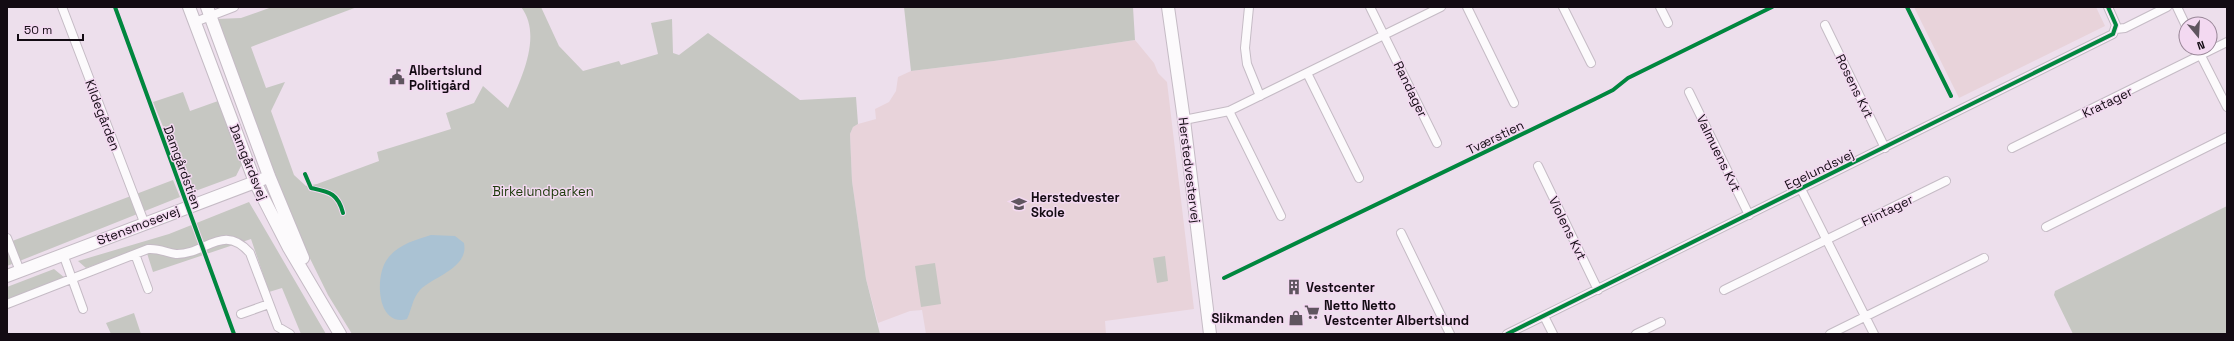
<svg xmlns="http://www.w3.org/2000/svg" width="2234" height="341" font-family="'Space Grotesk',sans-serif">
  <rect width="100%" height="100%" fill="#eddfec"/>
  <path fill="#e8d3da" d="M1914,7H2096L2105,26L1959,98Z
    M1135,40L1154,63L1158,73L1167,82L1194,309L1105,321L1106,334H926L922,310L910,311L878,323L866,279L852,181L850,134L853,127L858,124L876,119L875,109L889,102L896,91L898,77L911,71L994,61Z"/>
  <path fill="#c6c7c2" d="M272,7H357L251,47L266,88L285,82L271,111L294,175L306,186L317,184L379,161L377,152L451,129L446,113L474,103L483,86L508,108C521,80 543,35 521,7H541L559,46L583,71L619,61L621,65L658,54L651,23L672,19L673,53L679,55L708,33L800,100L856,97L858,124L853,127L850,134L852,181L866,279L880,334H352L328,295L292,222L216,19L241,18Z
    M904,7H1133L1135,40L994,61L911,71Z
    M183,92L190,111L218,101L242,164L236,176L190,193L153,102Z
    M173,180L180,197L7,266V243Z
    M249,202L326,334H301L282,288L269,292L251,239L153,272L145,247L86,268L78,261L169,234Z
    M2227,206V334H2073L2054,295L2055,291Z
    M1165,256L1168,281L1157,283L1153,258Z
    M935,263L941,304L921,307L915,266Z
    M54,269L65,278L7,300V287Z
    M134,313L141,334H111L106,323Z"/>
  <path fill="#aac2d3" d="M431,235L455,236L464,243C469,268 434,276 420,290C412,299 412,309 407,319C377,327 375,278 386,261C396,245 415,240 431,235Z"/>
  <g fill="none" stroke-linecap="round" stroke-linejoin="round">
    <g stroke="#c5bbc5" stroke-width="10">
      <path id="street" d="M62,7L144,222
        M1249,7L1245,48L1247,64L1260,96
        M1370,7L1437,143
        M1467,7L1514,103
        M1563,7L1591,63
        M1660,7L1668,23
        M2177,7L2186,26
        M195,22L234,7
        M1825,25L1885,148
        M2116,29L2125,28L2167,7
        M2197,48L2227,107
        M1307,73L1359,178
        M1689,92L1749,215
        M1229,111L1281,216
        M1184,120L1229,111L1441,7
        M2012,148L2227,42
        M1538,166L1598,290
        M1801,189L1874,334
        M2046,227L2227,137
        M1401,233L1450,334
        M7,238L20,271
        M63,254L83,309
        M135,254L148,289
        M1724,290L1946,181
        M7,304L148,249C160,248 166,253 176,254C205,255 223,222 250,253L278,327L290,334
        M241,314L269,304
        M1544,316L1553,334
        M1507,334L2113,34L2116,25L2108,7
        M1636,334L1661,322
        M1830,334L1984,258"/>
    </g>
    <g stroke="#c5bbc5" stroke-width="14">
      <path id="secondary" d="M189,7L255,182L289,248L340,334
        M207,7L269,176L303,258
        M1168,7L1184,120L1210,334
        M7,276L263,179"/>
    </g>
    <use href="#street" stroke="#fcfafc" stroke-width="8"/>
    <use href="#secondary" stroke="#fcfafc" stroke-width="12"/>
    <g stroke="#f3d9f1" stroke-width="6">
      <path id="cycleway" d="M115,7L234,334
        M1907,7L1951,96
        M305,174L311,188C329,192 338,193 343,213
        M1224,278L1595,99L1613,90L1628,78L1772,7
        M1507,334L2113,34L2116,25L2108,7"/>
    </g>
    <use href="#cycleway" stroke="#00873e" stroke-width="4"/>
  </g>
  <defs>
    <g id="civic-bare" transform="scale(1.2)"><path d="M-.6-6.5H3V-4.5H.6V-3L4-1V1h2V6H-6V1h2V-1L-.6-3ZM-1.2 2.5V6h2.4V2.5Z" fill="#5f555f" stroke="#f3d9f1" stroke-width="2.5" paint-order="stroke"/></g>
    <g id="school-bare" transform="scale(1.2)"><path d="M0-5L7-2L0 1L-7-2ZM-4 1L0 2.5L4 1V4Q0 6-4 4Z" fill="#5f555f" stroke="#f3d9f1" stroke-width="2.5" paint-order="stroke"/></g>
    <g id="building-bare" transform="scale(1.2)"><path d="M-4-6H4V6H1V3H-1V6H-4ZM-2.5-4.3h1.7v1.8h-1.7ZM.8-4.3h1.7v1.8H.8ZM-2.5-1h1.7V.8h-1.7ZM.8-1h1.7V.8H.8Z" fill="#5f555f" stroke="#f3d9f1" stroke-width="2.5" paint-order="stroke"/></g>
    <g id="supermarket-bare" transform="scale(1.2)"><path d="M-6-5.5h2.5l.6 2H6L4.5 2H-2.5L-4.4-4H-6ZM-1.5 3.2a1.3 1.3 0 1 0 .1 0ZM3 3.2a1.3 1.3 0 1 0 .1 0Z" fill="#5f555f" stroke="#f3d9f1" stroke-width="2.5" paint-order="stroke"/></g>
    <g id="shop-bare" transform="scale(1.2)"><path d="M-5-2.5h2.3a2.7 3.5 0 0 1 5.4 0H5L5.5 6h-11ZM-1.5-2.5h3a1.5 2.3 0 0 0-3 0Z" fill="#5f555f" stroke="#f3d9f1" stroke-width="2.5" paint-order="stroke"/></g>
  </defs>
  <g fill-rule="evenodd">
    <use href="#civic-bare" x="397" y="77"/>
    <use href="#school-bare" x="1019" y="204"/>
    <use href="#building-bare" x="1294" y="287"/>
    <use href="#supermarket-bare" x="1312" y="312"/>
    <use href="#shop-bare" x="1296" y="318"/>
  </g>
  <g text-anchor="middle" stroke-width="3" stroke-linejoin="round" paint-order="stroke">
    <g font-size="13" font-weight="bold" fill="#130b13" stroke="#f3d9f1" text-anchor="start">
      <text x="409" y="75">Albertslund<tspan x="409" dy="15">Politigård</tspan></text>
      <text x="1031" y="202">Herstedvester<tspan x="1031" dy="15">Skole</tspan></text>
      <text x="1306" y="292">Vestcenter</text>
      <text x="1324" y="310">Netto Netto<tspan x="1324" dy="15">Vestcenter Albertslund</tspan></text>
      <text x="1284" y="323" text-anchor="end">Slikmanden</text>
    </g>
    <g font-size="13" fill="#130b13" stroke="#f3d9f1">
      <text transform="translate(1855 86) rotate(64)" y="5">Rosens Kvt</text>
      <text transform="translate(1411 89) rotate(64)" y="5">Randager</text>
      <text transform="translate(2107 102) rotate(-26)" y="5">Kratager</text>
      <text transform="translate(103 115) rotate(69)" y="5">Kildegården</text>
      <text transform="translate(1495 137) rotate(-26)" y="5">Tværstien</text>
      <text transform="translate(1719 153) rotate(64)" y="5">Valmuens Kvt</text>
      <text transform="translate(249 162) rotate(68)" y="5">Damgårdsvej</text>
      <text transform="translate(183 167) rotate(70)" y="5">Damgårdstien</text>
      <text transform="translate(1819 169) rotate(-26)" y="5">Egelundsvej</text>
      <text transform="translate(1190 170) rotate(83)" y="5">Herstedvestervej</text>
      <text transform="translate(1887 210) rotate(-26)" y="5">Flintager</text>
      <text transform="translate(138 225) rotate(-21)" y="5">Stensmosevej</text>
      <text transform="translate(1568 228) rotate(64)" y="5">Violens Kvt</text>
    </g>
    <g font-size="13" fill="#1c3909" stroke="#f3d9f1">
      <text x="543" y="196">Birkelundparken</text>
    </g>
  </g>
  <rect width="2234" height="341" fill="none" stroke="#130b13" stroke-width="16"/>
  <g transform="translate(2198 36) rotate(162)"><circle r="19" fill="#f3d9f1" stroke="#998798"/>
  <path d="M0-3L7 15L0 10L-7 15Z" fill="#5f555f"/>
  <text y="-6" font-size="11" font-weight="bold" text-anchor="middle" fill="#130b13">N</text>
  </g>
  <path d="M18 34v6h65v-6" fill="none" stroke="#130b13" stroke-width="2"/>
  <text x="24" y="34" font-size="12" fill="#130b13" stroke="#f3d9f1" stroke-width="3" paint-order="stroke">50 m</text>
</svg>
